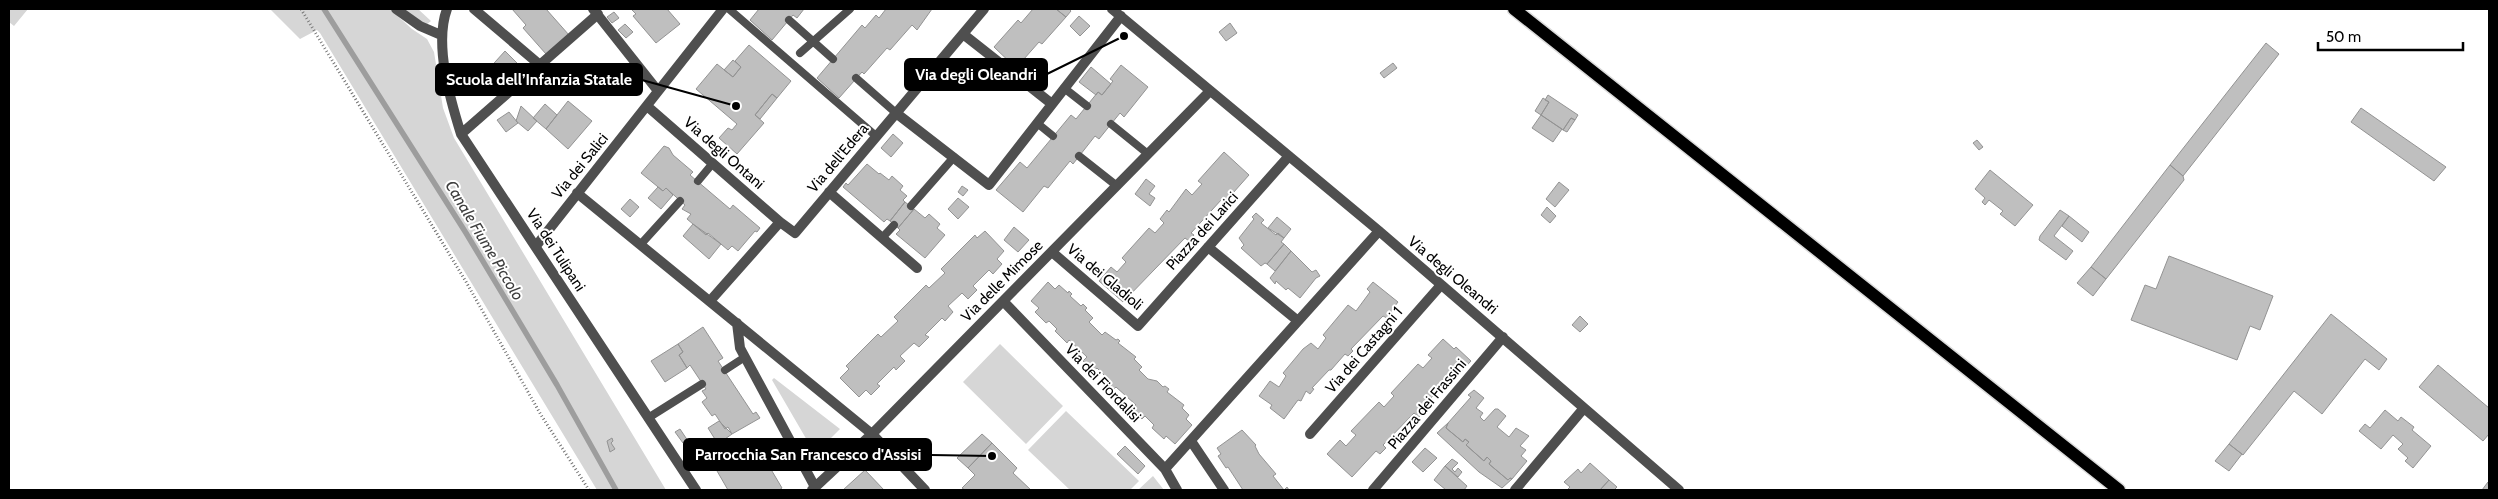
<svg xmlns="http://www.w3.org/2000/svg" width="2498" height="499" font-family="Cabin,sans-serif">
  <rect width="100%" height="100%" fill="#fff"/>
  <path fill="#d6d6d6" d="M9,9H28L14,26L9,22Z
    M270,9H390L412,29L427,39L434,52L443,108L454,138L666,490H597L320,33L317,30L300,39Z
    M404,9H418L431,21L426,25Z
    M1000,344L1063,406L1026,444L963,382Z
    M774,378L840,429L815,454L772,380Z
    M1066,411L1139,481L1130,490H1070L1028,450Z
    M1153,476L1164,490H1138Z"/>
  <g fill="none" stroke-linecap="round" stroke-linejoin="round">
    <path stroke="#9d9d9d" stroke-width="5.5" d="M324,9L466,233L557,385L616,490"/>
  </g>
  <path fill="#bfbfbf" stroke="#939393" d="M512,9H546L569,35L546,54L523,28L526,25Z
    M631,9H667L680,24L656,43L633,16L636,14Z
    M759,9H804L797,18L793,15L772,40L750,20Z
    M886,9H932L917,30L912,25L890,50L887,48L864,74L862,72L839,98L817,78L862,25L865,28L876,15L879,18Z
    M1033,9H1056L1066,17L1042,44L1039,42L1016,68L994,47L1018,20L1021,23Z
    M1056,9H1069L1071,11L1066,17Z
    M614,12L619,18L612,23L607,17Z
    M1079,16L1090,26L1080,36L1070,26Z
    M1230,23L1237,33L1226,41L1219,32Z
    M625,24L633,32L626,38L618,30Z
    M2266,43L2279,54L2183,176L2170,165Z
    M749,45L791,81L777,98L772,94L755,115L764,123L737,154L719,138L728,128L732,130L737,124L696,89L717,64L733,77L741,67L735,61Z
    M505,51L526,72L518,81L504,68L494,79L486,72Z
    M733,60L741,67L733,77L724,70Z
    M1393,63L1397,68L1384,78L1380,73Z
    M1121,65L1148,87L1124,117L1120,113L1099,139L1095,136L1073,164L1070,161L1048,188L1044,186L1023,212L996,190L1020,162L1027,168L1071,115L1076,119L1098,92L1102,95L1113,81L1110,79Z
    M1091,67L1111,84L1102,95L1098,92L1096,95L1079,82Z
    M772,94L777,98L760,119L755,115Z
    M1548,95L1578,115L1575,120L1571,118L1563,130L1541,115L1549,102L1545,100Z
    M1543,98L1549,102L1541,115L1535,111Z
    M568,101L592,121L568,149L546,129Z
    M545,104L557,115L546,129L533,118Z
    M521,106L537,121L528,131L516,121Z
    M2361,108L2446,167L2434,181L2351,122Z
    M509,112L518,123L506,132L497,120Z
    M1541,115L1562,129L1553,142L1532,128Z
    M1571,118L1575,120L1567,132L1563,130Z
    M893,134L903,143L891,157L881,148Z
    M1977,140L1983,147L1979,150L1973,143Z
    M664,146L669,148L673,155L693,172L690,175L730,209L733,205L760,228L757,232L755,231L738,251L732,246L728,250L708,233L706,235L687,219L691,214L682,209L685,205L666,188L663,191L641,173Z
    M1224,152L1249,175L1225,202L1222,199L1191,233L1194,235L1189,241L1185,238L1123,302L1099,281L1111,267L1117,272L1126,262L1122,258L1149,228L1155,233L1164,223L1160,219L1167,210L1169,212L1186,189L1192,195L1202,184L1198,181Z
    M867,164L879,174L880,173L889,180L892,176L903,186L900,190L907,196L903,200L905,202L890,221L887,219L884,222L843,187L846,183L848,185Z
    M2170,165L2183,176L2184,180L2106,279L2091,267Z
    M1990,170L2033,205L2015,226L2000,214L2003,211L1989,200L1985,205L1982,202L1985,198L1975,189Z
    M1146,179L1155,186L1149,194L1155,198L1150,206L1135,194Z
    M1559,182L1569,190L1555,207L1546,199Z
    M962,186L968,190L963,196L958,192Z
    M658,187L663,191L666,188L673,195L661,209L648,198Z
    M958,198L969,207L958,219L948,209Z
    M630,199L639,207L630,217L621,209Z
    M905,202L914,209L898,228L890,221Z
    M1547,207L1556,216L1550,223L1541,215Z
    M914,209L925,218L929,214L940,224L937,228L945,235L925,258L896,234L900,230L898,228Z
    M2060,210L2069,216L2054,236L2073,251L2066,260L2039,240L2040,236Z
    M1256,213L1264,220L1261,223L1276,235L1278,233L1284,238L1281,242L1284,244L1267,264L1265,263L1261,266L1241,248L1244,245L1239,238L1254,219L1252,217Z
    M2069,216L2089,232L2082,242L2062,226Z
    M1277,217L1291,229L1284,238L1268,228Z
    M693,224L721,244L709,259L683,236Z
    M1014,227L1029,240L1018,252L1004,240Z
    M985,231L1004,251L997,259L1002,264L993,274L989,270L973,286L977,290L968,299L962,293L948,306L953,312L945,321L942,318L925,335L929,337L919,347L914,343L900,356L905,361L896,370L894,367L877,384L880,386L871,395L866,390L859,397L840,378L849,369L846,366L878,334L881,337L898,321L894,317L926,285L929,288L945,273L941,269L975,235L977,238Z
    M1284,244L1291,251L1275,271L1267,264Z
    M1291,251L1312,272L1316,270L1320,276L1316,278L1300,298L1288,288L1286,290L1276,281L1275,284L1270,278Z
    M2169,256L2273,296L2260,330L2250,326L2237,360L2131,320L2145,285L2156,289Z
    M2091,267L2106,279L2093,296L2077,283Z
    M1048,282L1055,289L1059,285L1068,293L1069,291L1072,294L1070,296L1081,306L1083,304L1087,308L1085,310L1093,318L1089,322L1102,335L1105,332L1116,340L1118,339L1120,341L1118,343L1136,357L1134,359L1142,367L1139,370L1148,379L1157,381L1163,387L1165,386L1169,389L1167,392L1184,405L1182,408L1189,415L1186,419L1192,425L1175,444L1166,436L1164,439L1152,428L1154,425L1145,416L1142,419L1131,409L1136,405L1116,387L1114,389L1103,380L1106,377L1097,368L1094,371L1083,361L1087,357L1069,340L1067,343L1055,331L1057,329L1049,321L1046,323L1035,312L1039,308L1031,301Z
    M1373,282L1398,302L1390,312H1392L1387,318L1383,316L1351,349L1353,351L1348,356L1345,354L1331,370H1329L1312,388L1314,389L1310,394L1306,391L1301,401L1298,400L1284,419L1270,408L1272,405L1259,396L1270,381L1279,387L1286,376L1283,373L1303,349L1311,343L1318,349L1326,338L1323,335L1348,305L1356,311L1370,292L1367,289Z
    M2331,314L2387,359L2379,370L2365,359L2322,414L2294,391L2243,455L2229,444Z
    M1580,316L1588,324L1580,332L1572,325Z
    M703,327L723,358L718,361L753,414L756,412L760,418L732,434L728,427L725,429L715,414L712,416L702,402L707,398L702,391L706,389L690,365L687,368L679,355L683,352L678,344Z
    M1443,339L1454,349L1456,347L1471,361L1456,377L1454,375L1428,401L1431,404L1419,417L1414,413L1383,445L1386,448L1380,454L1376,451L1352,477L1327,454L1340,440L1346,446L1356,435L1351,431L1379,402L1384,407L1394,396L1391,393L1418,364L1423,368L1432,358L1428,355Z
    M678,344L683,352L679,355L687,368L665,382L651,361Z
    M2438,365L2489,408V434L2483,441L2419,387Z
    M1474,390L1484,398L1476,408L1483,413L1480,417L1484,421L1495,409H1498L1506,416L1497,427L1509,437L1516,428L1529,436L1520,446L1526,450L1521,456L1527,461L1512,479L1510,478L1508,480L1489,464L1491,461L1487,457L1484,461L1466,445L1469,442L1465,439L1463,442L1446,428L1448,423L1471,397L1468,395Z
    M2385,410L2398,421L2401,417L2414,427L2412,430L2431,446L2413,468L2405,461L2408,458L2398,449L2403,444L2393,435L2381,449L2359,431L2365,424L2370,428Z
    M719,421L732,434L718,444L708,428Z
    M1448,423L1446,428L1463,442L1465,439L1469,442L1466,445L1484,461L1487,457L1491,461L1489,464L1508,480L1510,478L1512,479L1502,488L1479,472L1437,433Z
    M680,429L688,441L683,443L675,432Z
    M1242,430L1256,445L1255,446L1259,454L1276,474L1273,476L1284,490L1287,487L1289,490H1243L1228,467L1226,468L1218,456L1221,454L1217,448Z
    M982,434L992,443L968,468L957,458Z
    M612,438L613,441L611,443L615,449L610,452L607,441Z
    M753,439L782,488L779,490H728L713,464Z
    M992,443L1017,468L1013,473L1031,490H965L962,488L975,475L968,468Z
    M2229,444L2242,454L2229,471L2215,461Z
    M1125,446L1145,466L1138,474L1117,454Z
    M1425,448L1437,458L1423,472L1412,462Z
    M1452,459L1458,463L1452,469L1455,472L1458,468L1462,472L1458,477L1445,466Z
    M1590,463L1609,480L1600,490H1567L1570,487L1564,482L1578,469L1581,473Z
    M1445,466L1467,486L1464,490H1446L1434,480Z
    M865,470L884,490H843Z
    M1609,480L1617,487L1614,490H1600Z
    M2488,482L2489,490H2482Z"/>
  <g fill="none" stroke-linecap="round" stroke-linejoin="round">
    <g stroke="#dbdbdb" stroke-width="15">
      <path id="primary" d="M1514,9L2119,490"/>
    </g>
    <path stroke="#717171" stroke-width="3" stroke-dasharray="1 2.5" stroke-linecap="butt" d="M301,9L465,280L541,415L589,490"/>
    <path stroke="#4f4f4f" stroke-width="8" d="M729,9L876,136
      M789,20L833,59
      M800,53L850,9
      M856,78L896,113
      M1064,88L1087,106
      M1037,123L1053,136
      M1111,124L1148,154
      M1079,156L1117,186
      M698,181L713,163
      M911,206L954,157
      M882,238L894,225
      M641,244L680,201
      M725,370L745,357
      M648,418L702,384"/>
    <path stroke="#4f4f4f" stroke-width="10" d="M396,9L420,26L441,35
      M447,9C434,44 450,99 461,134L696,490
      M474,9L540,65
      M593,9L658,91
      M1112,9L1379,231L1679,490
      M963,34L1052,104
      M647,106L780,222
      M896,113L989,185L1121,16
      M461,134L598,14
      M829,192L917,268
      M577,193L872,434L925,490
      M536,246L723,9
      M1208,247L1298,321
      M1052,252L1138,326L1289,156
      M710,301L780,222L795,233L984,9
      M1003,301L1165,469L1177,490
      M737,323L740,348L815,487
      M1310,434L1441,285
      M1191,441L1224,490
      M1165,469L1379,231
      M812,490L872,434L1210,91
      M1373,490L1503,337
      M1515,490L1584,408"/>
    <use href="#primary" stroke="#000" stroke-width="12"/>
  </g>
  <g text-anchor="middle" stroke-width="4" stroke-linejoin="round" paint-order="stroke">
    <g font-size="15" fill="#000" stroke="#fff">
      <text transform="translate(724 153) rotate(41)" y="5">Via degli Ontani</text>
      <text transform="translate(838 158) rotate(-50)" y="5">Via dell'Edera</text>
      <text transform="translate(580 166) rotate(-51)" y="5">Via dei Salici</text>
      <text transform="translate(1202 231) rotate(-48)" y="5">Piazza dei Larici</text>
      <text transform="translate(556 250) rotate(57)" y="5">Via dei Tulipani</text>
      <text transform="translate(1453 275) rotate(40)" y="5">Via degli Oleandri</text>
      <text transform="translate(1105 277) rotate(40)" y="5">Via dei Gladioli</text>
      <text transform="translate(1002 281) rotate(-45)" y="5">Via delle Mimose</text>
      <text transform="translate(1364 350) rotate(-49)" y="5">Via dei Castagni 1</text>
      <text transform="translate(1103 383) rotate(46)" y="5">Via dei Fiordalisi</text>
      <text transform="translate(1427 404) rotate(-50)" y="5">Piazza dei Frassini</text>
    </g>
    <g font-size="16" font-style="italic" fill="#3e3e3e" stroke="#fff">
      <text transform="translate(485 240) rotate(59)" y="6">Canale Fiume Piccolo</text>
    </g>
  </g>
  <path fill="none" stroke="#000" stroke-width="2" d="M1124 36L1047 74M736 106L642 80M992 456L931 455"/>
  <g fill="#000" stroke="#fff" stroke-width="2">
    <circle cx="1124" cy="36" r="5"/>
    <circle cx="736" cy="106" r="5"/>
    <circle cx="992" cy="456" r="5"/>
  </g>
  <g fill="#000" stroke="#000" stroke-width="2">
    <rect x="905" y="59" width="142" height="31" rx="5"/>
    <rect x="436" y="64" width="206" height="31" rx="5"/>
    <rect x="684" y="439" width="247" height="31" rx="5"/>
  </g>
  <g font-size="16" text-anchor="middle" font-weight="bold" fill="#fff">
    <text x="976" y="80">Via degli Oleandri</text>
    <text x="539" y="85">Scuola dell’Infanzia Statale</text>
    <text x="808" y="460">Parrocchia San Francesco d'Assisi</text>
  </g>
  <rect width="2498" height="499" fill="none" stroke="#000000" stroke-width="20"/>
  <path d="M2318 42v8h145v-8" fill="none" stroke="#000000" stroke-width="2.5"/>
  <text x="2326" y="42" font-size="15" fill="#000000" stroke="#ffffff" stroke-width="4" paint-order="stroke">50 m</text>
</svg>
